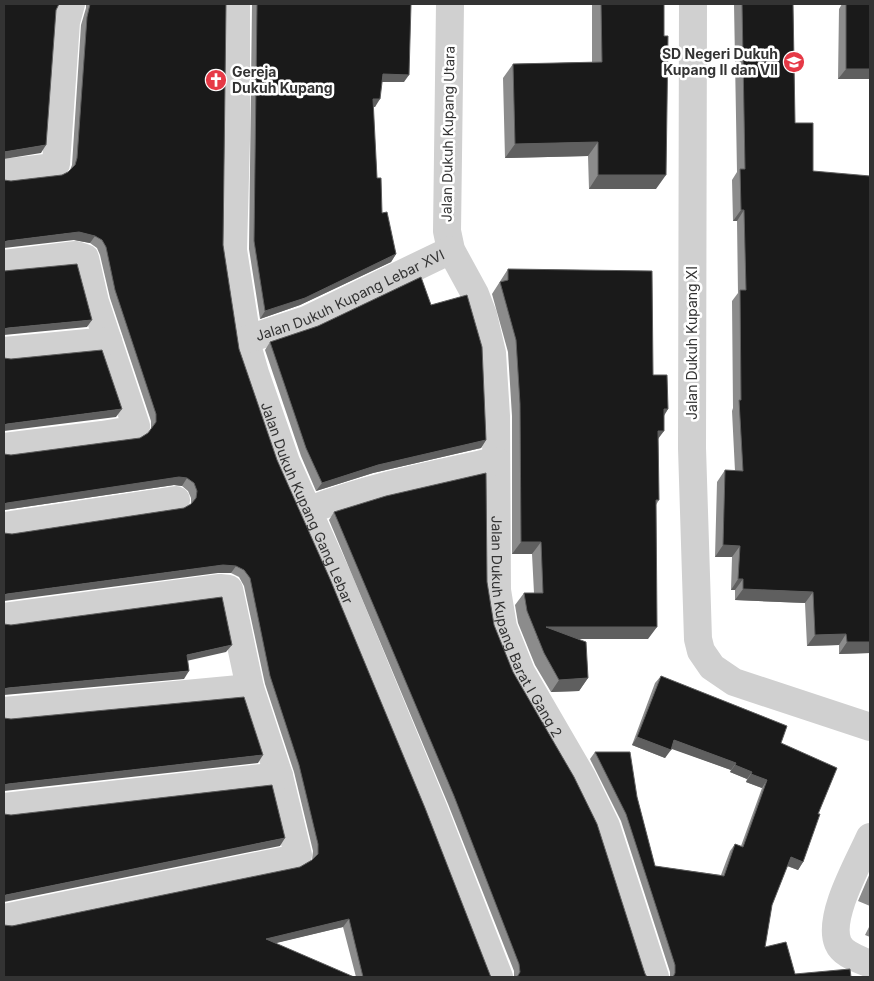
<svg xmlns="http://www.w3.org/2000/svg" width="874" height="981" font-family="Inter,sans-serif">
  <rect width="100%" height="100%" fill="#fff"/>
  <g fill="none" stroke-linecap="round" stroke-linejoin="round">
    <g stroke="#d0d0d0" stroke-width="28">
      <path id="s1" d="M236,4V139L233,250L249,352L255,373L286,462L339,580L434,810L499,977"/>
      <path id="s2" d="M450,4L447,231L451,250L475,294L483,315L492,353L496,416L497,590L503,627L521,672L582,777L606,826L655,977"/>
      <path d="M693,4L692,448L698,639L701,651L712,667L734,682L870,727"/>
      <path d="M4,173L54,167L56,164L66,22L71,4"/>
      <path d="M4,264L76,255L85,258L95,302L136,426L132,430L102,435L4,447"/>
      <path id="s3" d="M248,339L306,320L451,250"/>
      <path d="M4,351L108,341"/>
      <path d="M307,511C368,487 432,475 496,461"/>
      <path d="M4,526L176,500"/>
      <path d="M4,617L220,588L229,589L250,688L279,776L298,855L292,859L4,918"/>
      <path d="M4,711L250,688"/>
      <path d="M4,807L279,776"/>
      <path d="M870,837C859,862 827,917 838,943C843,955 859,959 870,964"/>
    </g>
  </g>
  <path fill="#8c8c8c" d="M86,4H226L223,245L239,349L277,460L491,977H356L343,927L275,943L5,925L12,926L300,867L312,860L313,851L294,772L265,684L244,586L239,577L231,573H218L12,534L184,508L191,505V498L188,491L182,486L174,485L4,510V454L11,455L140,438L148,433L151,430V421L110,298L100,255L97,248L90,243L74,240L11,181L62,175L68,172L70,170L72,165L81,25L86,8Z
    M252,4H411L404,82H382L375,107H373L377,178L382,213L396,254L391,262L300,305L260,319L249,249Z
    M592,4H664L656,189H589L588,156L505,158L503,78L513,64L592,62Z
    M734,4H793L795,123L813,171L870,653L839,654V645L807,646L805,603L735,600V590H731L732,557H715L717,482L725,470L735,471L732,411L733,408L732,301L738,293L737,221H733L732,180L737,172Z
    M842,4H870V79H838L839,9Z
    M508,269L653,375L668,409L664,416L658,439L659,500L656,505L648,639H577L588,678L579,691L551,692L535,665L518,623L515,605L524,593H534L532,554H512V416L508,352L492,294Z
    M431,305L486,440L481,448L373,473L316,491L301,456L265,350L270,342Z
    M334,512L487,582L494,625L513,672L647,977H514V971L448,804L329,520Z
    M661,676L781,743L818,814L803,862L798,870L787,866L772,905L765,947L795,974L851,977H670V972L621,821L590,759L595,752L637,797L655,866L721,875L730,851L735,844L741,846L762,788L746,782L747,779L730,772L731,770L671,748L665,758L632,745L655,683Z
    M870,873V906L858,901Z
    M870,925V937L865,935Z"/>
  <path fill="#5f5f5f" d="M846,69H870V79H838Z
    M383,74L409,75L404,82H377Z
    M373,99H380L375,107L368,106Z
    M598,142L588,156L505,158L515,144Z
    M46,145L41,153L4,159V152Z
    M598,175H666L656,189H589Z
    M741,210H744L737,221H733Z
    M79,232L95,236L90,243L74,240L4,248V242L7,241Z
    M396,254L391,262L300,305L260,319L265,311Z
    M92,320L87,327L4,335V329L8,328Z
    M122,409L116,417L4,431V425L7,424Z
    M664,409H668L660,421Z
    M658,431H664L655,443Z
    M486,440L481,448L373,473L316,491L322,483L378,465Z
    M179,477L187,478L182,486L174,485L4,510V504L7,503Z
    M521,542H541L532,554H512Z
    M723,545L740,546L732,557H715Z
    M223,565L236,566L231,573H218L4,601V595L7,594Z
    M738,579H743L735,590H731Z
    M743,589L813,592L805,603L735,600Z
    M546,627H657L648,639H537Z
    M846,634L839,645L807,646L815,635Z
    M847,642H870V653L839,654Z
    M232,645L226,652L182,662L187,655Z
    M189,671L184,679L4,695V689L8,688Z
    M588,678L579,691L551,692L559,680Z
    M637,737L671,750L665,758L632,745Z
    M674,740L736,763L731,770L669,748Z
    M263,755L258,763L4,791V785L8,784Z
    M735,765L752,772L747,779L730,772Z
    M751,774L767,780L762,788L746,782Z
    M285,838L280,846L4,902V896L6,895Z
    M791,857L803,862L798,870L785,865Z
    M349,919L343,927L260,947L266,939Z"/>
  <path fill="#1a1a1a" stroke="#5f5f5f" d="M4,4H59L56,10L46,145L4,152Z
    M90,4H226L223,245L239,349L277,460L330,579L425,808L490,975L491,977H363L349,919L266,939L354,977H4V925L12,926L300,867L312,860L318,854V844L299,765L270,676L250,578L244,570L236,566L223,565L7,594L4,595V533L12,534L184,508L191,504L196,498L197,491L194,483L187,478L179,477L7,503L4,504V454L11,455L140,438L148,433L156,422V414L115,290L106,247L102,240L95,236L79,232L7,241L4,242V180L11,181L62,175L68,172L75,165L77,158L87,17Z
    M257,4H411L409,75L383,74L380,99H373L377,178H381L382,213L387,212L396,254L305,298L265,311L254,241Z
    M601,4H664V36H668L666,175H598V142L515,144L513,64L602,62Z
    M742,4H793L795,123H813V171L870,176V642H847L846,634L815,635L813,592L743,589V579H738L740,546L723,545L725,470L743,471L739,400H741L740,290H746L744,210H741L740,169H745Z
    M846,4H870V69H846Z
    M77,264L92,320L8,328L4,329V271Z
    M508,269L652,271L653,375H667L668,409H664V431H658L659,500H656L657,627H546L586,642L588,678L559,680L544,653L527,611L524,593H543L541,542H521L520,404L516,340L500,282L508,280Z
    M421,277L431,305L467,295L482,347L486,440L378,465L322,483L306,448L270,342L318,326Z
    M102,350L122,409L7,424L4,425V358L11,359Z
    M486,473L487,582L494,625L513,672L574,777L597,824L645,974L647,977H517L520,972L519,964L454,796L334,512L386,496Z
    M222,597L232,645L187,655L189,671L8,688L4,689V624L11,625Z
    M661,676L787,726L781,743L837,768L818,814H820L803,862L791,857L772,905L765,947L786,942L795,974L850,969L851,977H673L675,973V965L626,814L595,752H630L637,797L655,866L724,876L735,844L743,847L767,780L751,774L752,772L735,765L736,763L674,740L671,750L637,737Z
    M244,697L263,755L8,784L4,785V718L11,719Z
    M272,785L285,838L6,895L4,896V814L11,815Z"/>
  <defs>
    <g id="school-disc" transform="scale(1.125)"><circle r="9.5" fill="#e63946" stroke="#fff"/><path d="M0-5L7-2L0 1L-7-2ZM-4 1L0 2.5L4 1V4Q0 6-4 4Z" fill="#fff"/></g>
    <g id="church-disc" transform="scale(1.125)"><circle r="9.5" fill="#e63946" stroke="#fff"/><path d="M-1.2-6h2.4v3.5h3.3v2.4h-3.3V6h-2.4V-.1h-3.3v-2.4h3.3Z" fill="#fff"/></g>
  </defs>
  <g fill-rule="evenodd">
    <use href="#school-disc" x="794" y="62"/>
    <use href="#church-disc" x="216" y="80"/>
  </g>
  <g text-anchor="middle" stroke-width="5" stroke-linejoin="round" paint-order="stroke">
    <g font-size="14" font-weight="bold" fill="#333" stroke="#fff" text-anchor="end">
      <text x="778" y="59">SD Negeri Dukuh<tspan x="778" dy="16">Kupang II dan VII</tspan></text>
      <text x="232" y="77" text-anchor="start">Gereja<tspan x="232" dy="16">Dukuh Kupang</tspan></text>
    </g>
    <g font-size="14" fill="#333" stroke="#fff">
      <text transform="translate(448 134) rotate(-89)" y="5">Jalan Dukuh Kupang Utara</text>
      <text dy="5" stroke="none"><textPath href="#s3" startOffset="111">Jalan Dukuh Kupang Lebar XVI</textPath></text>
      <text transform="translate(692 343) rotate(-90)" y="5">Jalan Dukuh Kupang XI</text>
      <text dy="5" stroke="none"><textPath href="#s1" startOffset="511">Jalan Dukuh Kupang Gang Lebar</textPath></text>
      <text dy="5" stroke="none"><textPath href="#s2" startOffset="638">Jalan Dukuh Kupang Barat I Gang 2</textPath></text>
    </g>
  </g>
  <rect width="874" height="981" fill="none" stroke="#333333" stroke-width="10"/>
</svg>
